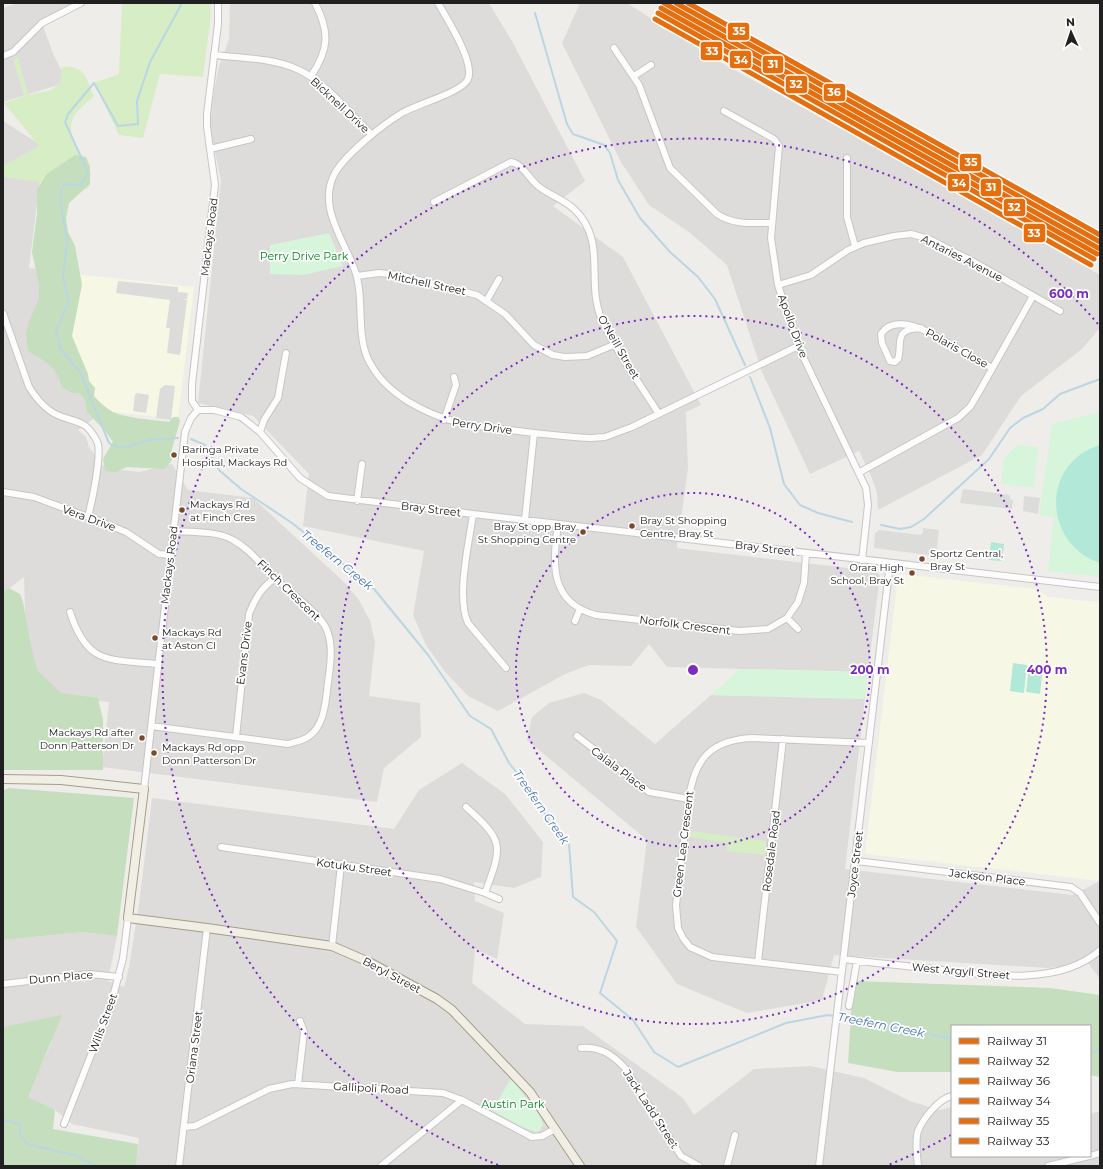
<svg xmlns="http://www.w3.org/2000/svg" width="1103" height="1169" font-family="Montserrat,sans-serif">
  <rect width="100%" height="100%" fill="#eeede9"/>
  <path fill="#dddcda" d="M18,3H81L42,23L54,56L68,82L3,102V8Z
    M230,3H489L513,43L585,181L553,206L623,257L701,405L686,412L688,468L677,548L874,571L880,575L868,672L667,667L649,644L631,666L589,665L565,674L498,711L468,696L446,673L426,645L413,615L424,551L303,526L309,474L253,416L198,403L221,181L210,127L213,98L218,69L229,39Z
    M580,3H627L713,58L894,158L1100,275V328L1082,349L1021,396L982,455L878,510L877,493L872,478L859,451L810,474L762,372L727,265L689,232L649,205L621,162L562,43Z
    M3,121L44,147L29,268L60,272L81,373L93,419L78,430L86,437L89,447L105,468L139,472L172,464L188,490L253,498L345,583L359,600L370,621L375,642L369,696L420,703L421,737L384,768L377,802L102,767L109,702L45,695L26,650L24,577L3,593Z
    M584,693L601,700L655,744L711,695L865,699L845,869L1072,895L1100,881V979L1088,963L1048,968L834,955L822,1000L747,1013L677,984L636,927L647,840L527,740L532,717L549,703Z
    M462,763L505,794L543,842L541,877L514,888L474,882L475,901L504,913L497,959L475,949L472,983L525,1024L583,1026L683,1098L694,1115L754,1069L810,1066L864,1078L910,1101L940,1110L952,1107V1156H1090V1114L1100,1111V1166H136L139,1138L72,1124L55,1110L27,1097L52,1041L3,1027V940L83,932L117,936L108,981L124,987L129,967L139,904L152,798L394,829L419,790Z"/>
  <path fill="#f6f7e5" d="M76,274L194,287L178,419L94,410L66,352Z
    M901,574L1037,589L1048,597L1100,602V881L865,854L898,576Z"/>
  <path fill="#dcdcda" d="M118,281L178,287V292L188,293L187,299H182L187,300L180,355L167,353L170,328H166L170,300L116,293Z
    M165,385L175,386L171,420L156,418L160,389Z
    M137,393L149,395L146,413L133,411L135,395Z
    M963,489L1010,495V499L1013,500L1012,509L960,503Z
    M1024,496L1040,498L1038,514L1023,511Z
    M923,528L939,530L936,556L874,548L875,533L879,530L920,535L923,533Z"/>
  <path fill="#d6edc6" d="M122,3H210L211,15L203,77L160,74L143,138L119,135L94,83L119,74Z
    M18,57L28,95L51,90L60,83L62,67C86,65 85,78 94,96C88,102 78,109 74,116C64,134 83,158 91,174L88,189L3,177V166L39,146L4,103L24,96L13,59Z
    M690,831L766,841V855L726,851L728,843L690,837Z"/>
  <path fill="#c5debd" d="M75,155L86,157L90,167V184L69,203L66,218L68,232L75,246L82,285L72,336L88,374L89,381L95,388L94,396C99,402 106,408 113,412C125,418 155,420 169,422L173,417H178L180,421L172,449V460L165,469L127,467L116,472L105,471L103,459L113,442L105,431L87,412L85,399L79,393H72L62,387C56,366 46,362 28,351L26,333L30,319L39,299V285L32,252L37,214V189L47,174Z
    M9,588L20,594L23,602L30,641L37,670L61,693L98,698L103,720V770H3V592Z
    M9,788L134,798L117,936L83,932L3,940V790Z
    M853,981L1050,988L1100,995V1077L1090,1075V1026H952V1072H897L848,1063Z
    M62,1015L28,1097L55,1110L53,1129L138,1144L136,1166H3V1027Z"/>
  <path fill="#d6f5da" d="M329,233L343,266L303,275L270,274V245Z
    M1100,412V577L1048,571L1054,517L1039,516L1052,424Z
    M1017,445L1038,447L1034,488L1001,484L1004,459Z
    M740,669L868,672L865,699L711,695Z
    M511,1078L539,1115L543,1124L540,1130L537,1132L522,1127L488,1108L498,1101Z"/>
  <path fill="#b2e8d7" d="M1100,445V563C1042,543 1041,463 1100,445Z
    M991,542L1004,544L1002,561L989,560Z
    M1013,663L1027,665L1024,693L1010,691Z
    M1029,665L1043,666L1040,694L1026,692Z"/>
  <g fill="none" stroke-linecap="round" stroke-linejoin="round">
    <path stroke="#bbd6e3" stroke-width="2" d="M535,13L567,124L573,134L604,145L610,153L618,180L640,218L670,252L698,277L715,299L745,365
      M750,377L770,428L784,484L800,505L818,513L852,522
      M178,438C167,439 156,438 146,441C133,444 122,452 109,443L80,372L60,348L56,329L69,302L63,277L67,241L62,212L61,192L63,186L69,184L79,185L85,179L87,170L65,122L68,114L94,83L118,126L138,124L137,101L150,62L182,3
      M191,439L205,445L219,470L241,489L292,523L374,589L428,655L470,716L491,729L509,763L533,793L551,824L569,844L573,897L594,912L617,941L600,993L633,1020L654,1052L678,1067L786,1023L828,1015L868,1021L952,1039
      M881,525L900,529L911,527L924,519L989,459L1010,428L1023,418L1043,409L1060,394L1100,379
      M1090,1053L1100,1049
      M3,1120L20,1124V1135L27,1144L78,1156L95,1166"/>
    <g stroke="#c7c6c5" stroke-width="8">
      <path id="minor" d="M438,3C447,19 475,62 468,79C463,92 417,104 402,113C382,125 346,154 335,173C317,205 343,239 354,268C365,296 356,329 367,357C376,377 390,390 409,402C448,425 474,426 518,431C542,434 566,437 591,438L605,437L632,427L798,346
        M614,48L639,85L670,168L717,214C733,225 753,223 772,223
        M214,55C241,58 274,58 299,70C325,82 351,114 372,135
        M3,56L13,52L42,23L81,3
        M311,76C329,50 330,32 315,3
        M634,76L651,65
        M724,111L774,139L779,146L771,238L778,285L798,346L866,488L868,505L862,560
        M210,149L251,139
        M847,158V217L855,246
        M434,202L511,162C523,164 529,179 538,186C549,195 563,199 574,209C608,241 585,282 602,320C617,353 640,384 659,414
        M357,276L379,273L399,275L477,295L505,314L534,345L553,355L565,357L587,356L616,344
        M778,285L811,275L848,250L864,243L894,236L911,234L929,239L974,262L1060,311
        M487,300L499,279
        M3,313L29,387C36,398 46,411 60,416C69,420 81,421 88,428C91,431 97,440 98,444C101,460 92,501 88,517
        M921,328C892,329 903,343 898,359L895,362L890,361L882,343L881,334C892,317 916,326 930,333L992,368
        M198,410H214L241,417L260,432L300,478L328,496L473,514L1100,587
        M198,410L192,401V384L215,185L207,127V114L218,24V3
        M444,420L456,385L454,377
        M260,432L264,420L278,398L286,353
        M860,472L958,418L970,407L979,392L1033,296
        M3,492L34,497L96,520L126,532L159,554L170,555
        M357,501L362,464
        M473,514C469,543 456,597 468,623L506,668
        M525,520L534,433
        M558,524C553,562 548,602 596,615L739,631L768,629L787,618L798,602L804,583L806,553
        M70,612C87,665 108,659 157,664
        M787,618L798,629
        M575,621L580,609
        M151,726L288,744C294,742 302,741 308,737C323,727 325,707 327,691C329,671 335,647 326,628C320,614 288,591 276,579C262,566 250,549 233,540C217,531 192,532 173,531
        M577,736L649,792L689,799
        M236,737L249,614C255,599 261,588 275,578
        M144,789L185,432L191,418L198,410
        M221,847L440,879L485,893C503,845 504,841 466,807
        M856,861L1071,887L1080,893L1100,923
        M485,893L499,899
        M332,946L341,865
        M844,959C874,963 905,966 935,969C984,975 1060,987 1100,950
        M758,962L783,739
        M842,972L712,957L690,947L683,938L678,928L676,905L689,799C694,759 711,740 752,738L869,743
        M3,984L90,974L119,977
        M849,1006L857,961
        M581,1048C600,1046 613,1055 625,1068L681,1156L699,1166
        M298,1084L304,1032L300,1021
        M64,1124L112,1001L123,958L128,918
        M184,1127L195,1126L269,1089L292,1084L443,1093L462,1100L532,1137L542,1136L555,1129
        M1090,1156L1100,1153
        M179,1166L207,928
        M381,1166L462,1100
        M727,1166L735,1135
        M819,1166L890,563
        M918,1166C917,1156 915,1140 918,1131C923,1119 938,1099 952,1096
        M1048,1166L1089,1156"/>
    </g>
    <g stroke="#a59e85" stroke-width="10">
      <path id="major" d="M3,779L61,780L144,789L128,918L207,928L332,946L369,962L437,999L452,1010L530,1092L580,1166"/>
    </g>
    <use href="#minor" stroke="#fcfcfc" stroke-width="6"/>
    <use href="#major" stroke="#f1eee6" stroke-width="8"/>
    <g stroke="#fff" stroke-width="8">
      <path id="rail-1" d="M664,3L1100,249"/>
    </g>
    <g stroke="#fff" stroke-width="8">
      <path id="rail-2" d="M661,8L1097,254"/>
    </g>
    <g stroke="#fff" stroke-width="8">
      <path id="rail-3" d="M676,3L1100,242"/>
    </g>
    <g stroke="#fff" stroke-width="8">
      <path id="rail-4" d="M658,13L1094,259"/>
    </g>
    <g stroke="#fff" stroke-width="8">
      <path id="rail-5" d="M688,3L1100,235"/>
    </g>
    <g stroke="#fff" stroke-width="8">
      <path id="rail-6" d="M655,19L1091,265"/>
    </g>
    <use href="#rail-1" stroke="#e56e0f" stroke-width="5"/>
    <use href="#rail-2" stroke="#e56e0f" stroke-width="5"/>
    <use href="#rail-3" stroke="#e56e0f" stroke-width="5"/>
    <use href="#rail-4" stroke="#e56e0f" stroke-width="5"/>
    <use href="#rail-5" stroke="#e56e0f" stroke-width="5"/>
    <use href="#rail-6" stroke="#e56e0f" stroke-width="5"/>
  </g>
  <g fill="none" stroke="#7b2cbf" stroke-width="2" stroke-dasharray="2 4">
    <circle cx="693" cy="670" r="177"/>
    <circle cx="693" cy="670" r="354"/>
    <path d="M951 1135A532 532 0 0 1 888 1165M498 1165A532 532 0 1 1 1098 324"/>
  </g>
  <g fill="#7a4b2a" stroke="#fff" stroke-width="1.5">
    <circle cx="174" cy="455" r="3.5"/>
    <circle cx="182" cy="510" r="3.5"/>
    <circle cx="632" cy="526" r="3.5"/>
    <circle cx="583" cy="532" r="3.5"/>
    <circle cx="922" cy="559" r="3.5"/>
    <circle cx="912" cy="573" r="3.5"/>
    <circle cx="155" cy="638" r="3.5"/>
    <circle cx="142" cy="738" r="3.5"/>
    <circle cx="154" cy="753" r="3.5"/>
  </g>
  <g text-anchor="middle" stroke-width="3.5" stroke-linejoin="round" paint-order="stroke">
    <g font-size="10" fill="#202020" stroke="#fff" text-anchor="start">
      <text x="182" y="453">Baringa Private<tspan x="182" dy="13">Hospital, Mackays Rd</tspan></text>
      <text x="190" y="508">Mackays Rd<tspan x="190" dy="13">at Finch Cres</tspan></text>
      <text x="640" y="524">Bray St Shopping<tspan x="640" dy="13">Centre, Bray St</tspan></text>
      <text x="576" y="530" text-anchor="end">Bray St opp Bray<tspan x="576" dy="13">St Shopping Centre</tspan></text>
      <text x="930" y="557">Sportz Central,<tspan x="930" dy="13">Bray St</tspan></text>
      <text x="904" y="571" text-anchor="end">Orara High<tspan x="904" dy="13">School, Bray St</tspan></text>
      <text x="162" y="636">Mackays Rd<tspan x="162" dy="13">at Aston Cl</tspan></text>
      <text x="134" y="736" text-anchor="end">Mackays Rd after<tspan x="134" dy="13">Donn Patterson Dr</tspan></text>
      <text x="162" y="751">Mackays Rd opp<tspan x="162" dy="13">Donn Patterson Dr</tspan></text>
    </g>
    <g font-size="11" fill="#202020" stroke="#fff">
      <text transform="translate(340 105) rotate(43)" y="4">Bicknell Drive</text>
      <text transform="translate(209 237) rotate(-83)" y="4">Mackays Road</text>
      <text transform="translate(962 258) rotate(27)" y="4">Antaries Avenue</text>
      <text transform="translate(427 283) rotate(12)" y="4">Mitchell Street</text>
      <text transform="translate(793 326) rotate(70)" y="4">Apollo Drive</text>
      <text transform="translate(619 347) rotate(60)" y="4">O'Neill Street</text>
      <text transform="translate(957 348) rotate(29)" y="4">Polaris Close</text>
      <text transform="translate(482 426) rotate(8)" y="4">Perry Drive</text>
      <text transform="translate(431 509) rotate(7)" y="4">Bray Street</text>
      <text transform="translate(89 518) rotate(20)" y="4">Vera Drive</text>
      <text transform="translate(765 548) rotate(7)" y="4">Bray Street</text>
      <text transform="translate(169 565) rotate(-83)" y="4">Mackays Road</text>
      <text transform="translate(289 590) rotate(44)" y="4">Finch Crescent</text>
      <text transform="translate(685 625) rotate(7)" y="4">Norfolk Crescent</text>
      <text transform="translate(244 653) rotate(-83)" y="4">Evans Drive</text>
      <text transform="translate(619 769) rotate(37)" y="4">Calala Place</text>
      <text transform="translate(683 844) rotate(-83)" y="4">Green Lea Crescent</text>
      <text transform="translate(771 851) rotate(-83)" y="4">Rosedale Road</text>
      <text transform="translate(855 864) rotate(-83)" y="4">Joyce Street</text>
      <text transform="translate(354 867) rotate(8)" y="4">Kotuku Street</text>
      <text transform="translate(987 877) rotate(7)" y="4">Jackson Place</text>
      <text transform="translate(961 971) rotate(5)" y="4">West Argyll Street</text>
      <text transform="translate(392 975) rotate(28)" y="4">Beryl Street</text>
      <text transform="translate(61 977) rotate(-5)" y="4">Dunn Place</text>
      <text transform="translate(103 1023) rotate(-70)" y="4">Wills Street</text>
      <text transform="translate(194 1047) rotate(-83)" y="4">Oriana Street</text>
      <text transform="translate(371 1088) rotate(3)" y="4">Gallipoli Road</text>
      <text transform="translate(651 1109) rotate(57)" y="4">Jack Ladd Street</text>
    </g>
    <g font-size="11" fill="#078520" stroke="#fff">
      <text x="304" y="260">Perry Drive Park</text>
      <text x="513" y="1108">Austin Park</text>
    </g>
    <g font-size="12" font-style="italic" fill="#4772b4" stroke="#fff">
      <text transform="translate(337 560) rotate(39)" y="4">Treefern Creek</text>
      <text transform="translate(541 807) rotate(55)" y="4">Treefern Creek</text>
      <text transform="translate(881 1025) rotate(11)" y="4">Treefern Creek</text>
    </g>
  </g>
  <circle cx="693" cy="670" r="6" fill="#7b2cbf" stroke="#fff" stroke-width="2"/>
  <g font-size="12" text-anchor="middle" font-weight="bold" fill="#7b2cbf" stroke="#fff" stroke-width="3.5" stroke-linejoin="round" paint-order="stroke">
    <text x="1069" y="298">600 m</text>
    <text x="870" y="674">200 m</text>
    <text x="1047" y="674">400 m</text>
  </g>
  <g stroke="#fff" stroke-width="1.5">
    <rect x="727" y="22" width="23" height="19" rx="4" fill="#e56e0f"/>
    <rect x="700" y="41" width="23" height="20" rx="4" fill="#e56e0f"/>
    <rect x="729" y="50" width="23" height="19" rx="4" fill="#e56e0f"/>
    <rect x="762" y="55" width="22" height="19" rx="4" fill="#e56e0f"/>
    <rect x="785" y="75" width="23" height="19" rx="4" fill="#e56e0f"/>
    <rect x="823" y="83" width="23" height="19" rx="4" fill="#e56e0f"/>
    <rect x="959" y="153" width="23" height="19" rx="4" fill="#e56e0f"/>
    <rect x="947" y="173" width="23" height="19" rx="4" fill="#e56e0f"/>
    <rect x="980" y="178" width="22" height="19" rx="4" fill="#e56e0f"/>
    <rect x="1003" y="198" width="23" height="19" rx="4" fill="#e56e0f"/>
    <rect x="1023" y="223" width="23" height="20" rx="4" fill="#e56e0f"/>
  </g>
  <g font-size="11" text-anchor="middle" font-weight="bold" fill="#fff">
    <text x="739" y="35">35</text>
    <text x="712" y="55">33</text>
    <text x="741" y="64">34</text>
    <text x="773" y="68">31</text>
    <text x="796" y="88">32</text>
    <text x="834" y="96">36</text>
    <text x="971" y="166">35</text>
    <text x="959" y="187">34</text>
    <text x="991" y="191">31</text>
    <text x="1014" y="211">32</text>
    <text x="1034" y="237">33</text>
  </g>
  <rect width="1103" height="1169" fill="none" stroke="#202020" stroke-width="8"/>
  <rect x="951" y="1025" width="140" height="132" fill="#ffffff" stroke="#a6a6a6"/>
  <rect x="959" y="1038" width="20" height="6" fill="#e56e0f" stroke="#a6a6a6"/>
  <text x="987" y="1045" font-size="12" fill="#202020">Railway 31</text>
  <rect x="959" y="1058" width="20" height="6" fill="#e56e0f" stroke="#a6a6a6"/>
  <text x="987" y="1065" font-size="12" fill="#202020">Railway 32</text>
  <rect x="959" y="1078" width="20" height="6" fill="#e56e0f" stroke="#a6a6a6"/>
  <text x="987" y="1085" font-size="12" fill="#202020">Railway 36</text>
  <rect x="959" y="1098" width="20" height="6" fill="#e56e0f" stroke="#a6a6a6"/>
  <text x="987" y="1105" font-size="12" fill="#202020">Railway 34</text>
  <rect x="959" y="1118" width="20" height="6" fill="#e56e0f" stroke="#a6a6a6"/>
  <text x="987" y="1125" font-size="12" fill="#202020">Railway 35</text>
  <rect x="959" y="1138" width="20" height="6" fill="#e56e0f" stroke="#a6a6a6"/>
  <text x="987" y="1145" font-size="12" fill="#202020">Railway 33</text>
  <g transform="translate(1071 32) rotate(357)" stroke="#ffffff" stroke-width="3" paint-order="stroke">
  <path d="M0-3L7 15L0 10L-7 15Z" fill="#202020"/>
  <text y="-6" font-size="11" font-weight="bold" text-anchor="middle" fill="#202020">N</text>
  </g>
</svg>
